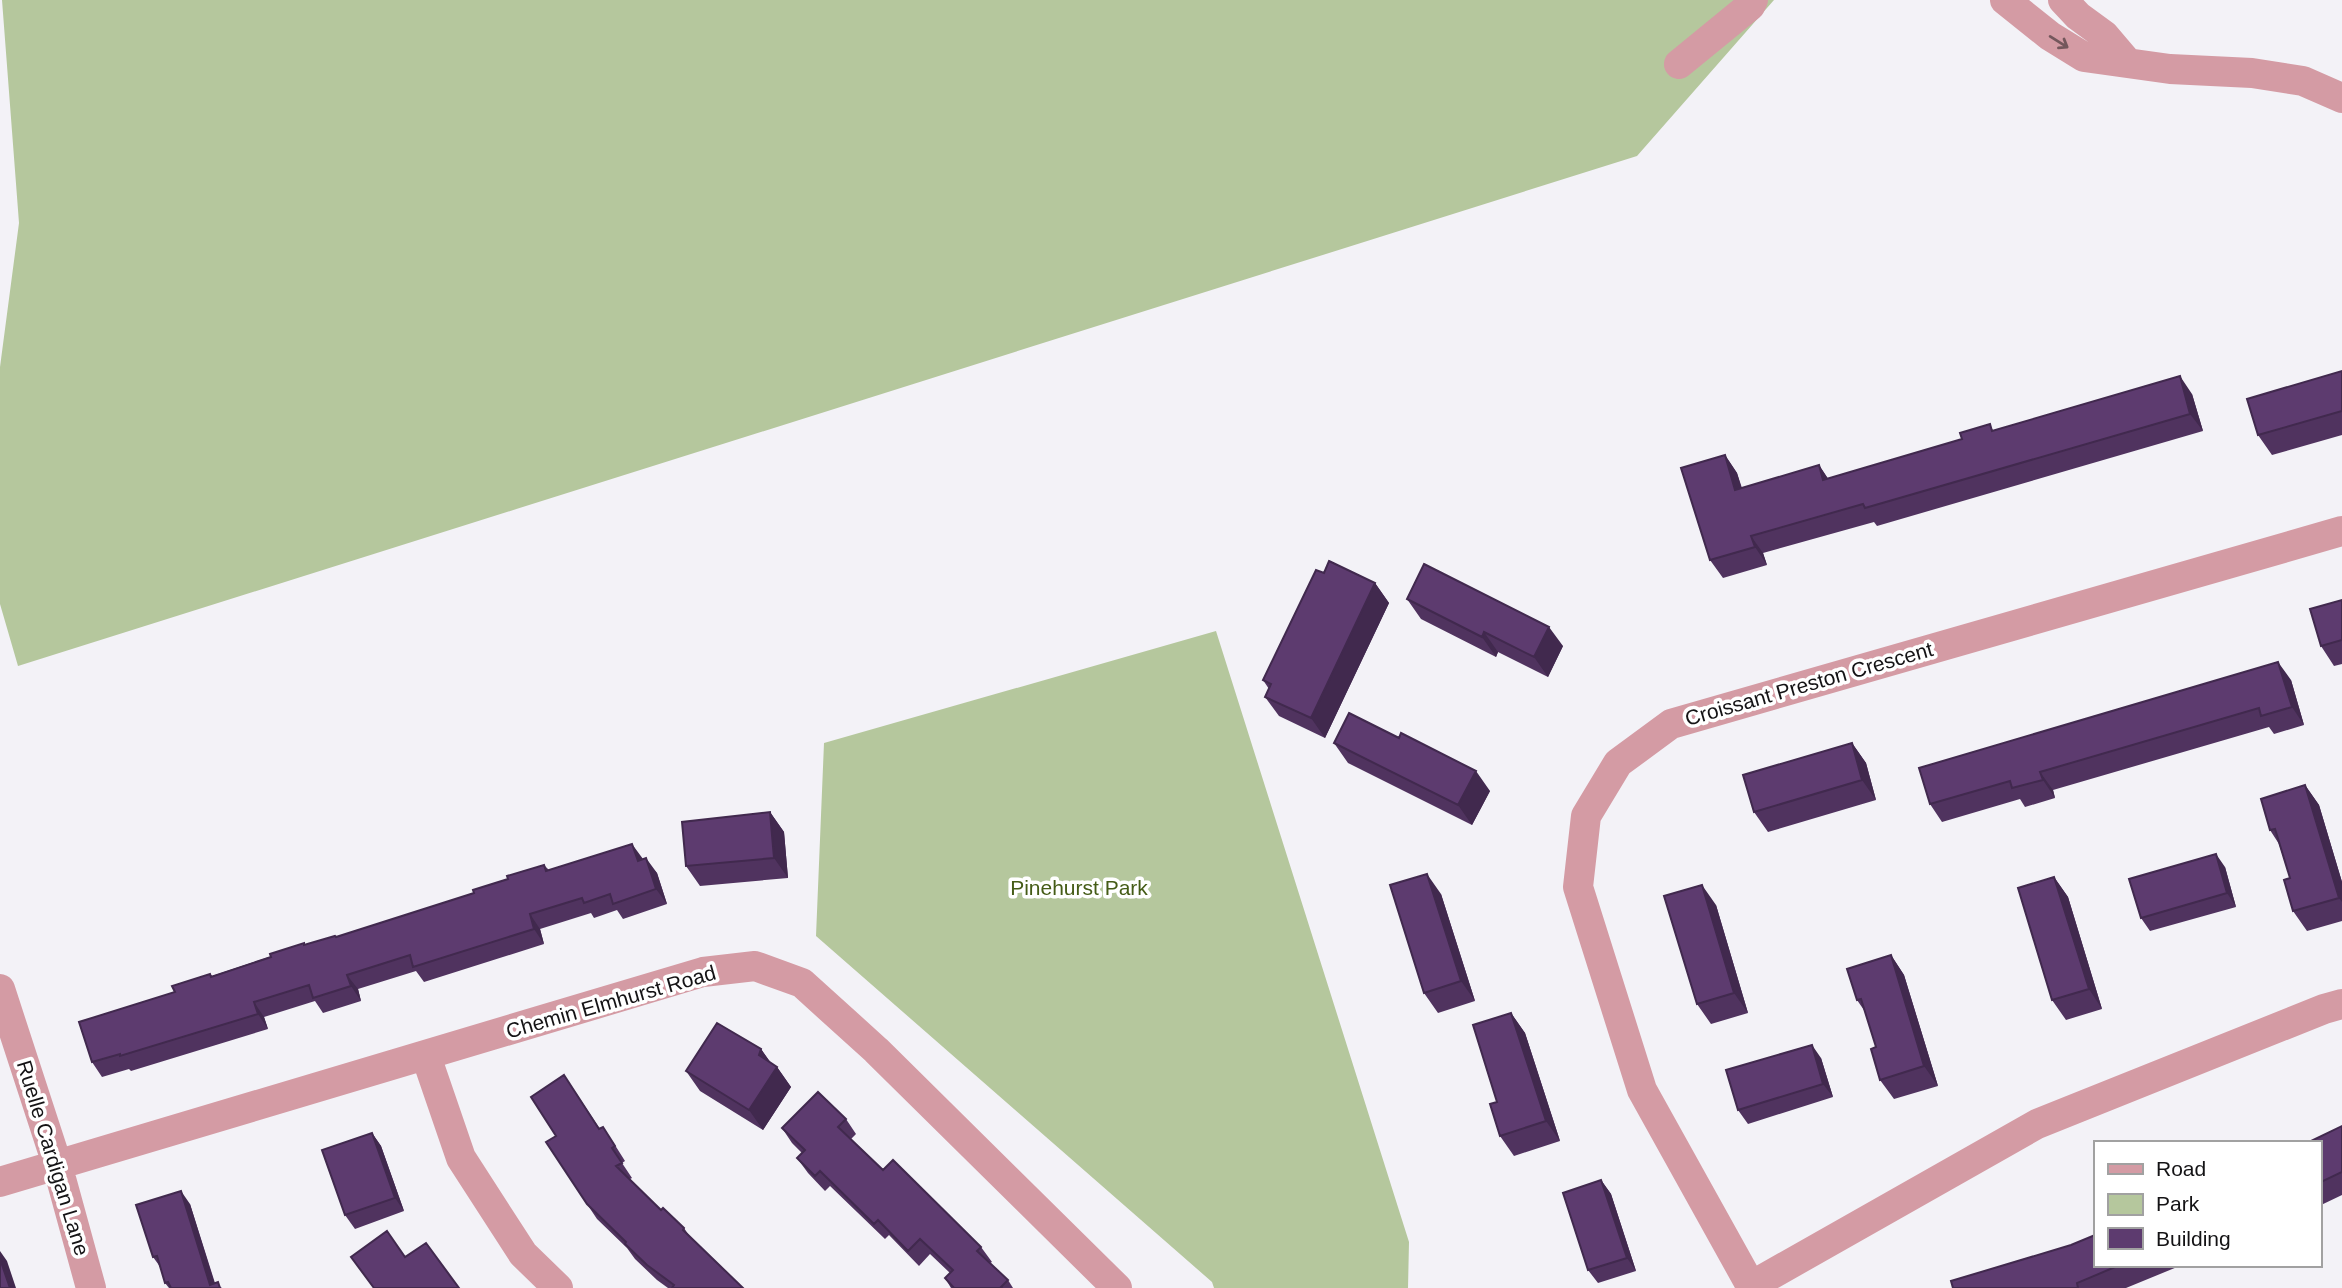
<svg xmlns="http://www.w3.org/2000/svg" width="2342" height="1288" font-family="Helvetica,sans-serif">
  <rect width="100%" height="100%" fill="#f3f2f7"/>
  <path fill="#b5c79d" d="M2,0H1774L1637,156L18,666L0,604V367L19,223Z
    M1216,631L1409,1242L1408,1288H1214L1212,1282L816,936L824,743Z"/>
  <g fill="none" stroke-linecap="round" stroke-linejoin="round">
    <path stroke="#d49ba4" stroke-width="30" d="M2005,0L2050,36L2084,57L2170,69L2252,73L2303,81L2342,98
      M2063,0L2078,16L2104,35L2127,62
      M1679,64L1750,6L1753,0
      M2342,531L1671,724L1618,763L1586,816L1578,887L1642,1090L1751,1286L2037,1124L2324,1009L2342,1004
      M0,989L57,1164L91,1288
      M426,1056L461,1158L523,1254L558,1288
      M0,1182L703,972L755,966L802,983L876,1050L1117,1288"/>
  </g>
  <path fill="#50335f" d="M2342,371V435L2272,455L2258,435Z
    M2192,394L2203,431L1877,526L1874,522L1763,553L1767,565L1723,578L1710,560L1725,455L1737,473L1742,488L1819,465L1828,479L1995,430Z
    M1324,573L1375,583L1389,603L1325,738L1279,716L1265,697L1269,689L1263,680Z
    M1407,599L1563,646L1548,677L1498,652L1496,657L1421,619Z
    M2342,600V664L2334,666L2321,646Z
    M2291,680L2304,725L2274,734L2269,727L2053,790L2055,798L2025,807L2020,799L1942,822L1930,804Z
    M1334,743L1490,791L1472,825L1348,763Z
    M1852,743L1866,763L1876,800L1768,832L1754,812Z
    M2305,785L2319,805L2342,882V921L2307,931L2293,911L2290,878L2279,844L2270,830Z
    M770,812L784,832L788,878L700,886L686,866Z
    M643,859L657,873L667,904L623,919L617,910L594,918L591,913L540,929L544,944L424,982L416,971L358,989L361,1001L323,1013L315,1001L264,1017L268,1029L131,1071L129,1069L102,1077L92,1062L175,992L210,974L212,976L305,945L336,937L474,893L544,865L549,870Z
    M2225,867L2236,907L2150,931L2141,918Z
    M2054,877L2068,897L2102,1009L2066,1020L2052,1000Z
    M1441,894L1475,1001L1438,1013L1424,993Z
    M1716,905L1748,1013L1711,1024L1697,1004Z
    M1891,955L1904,975L1938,1086L1894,1099L1880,1080L1876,1047L1866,1013L1857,1000Z
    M1511,1013L1525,1033L1560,1141L1514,1156L1500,1136L1497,1102Z
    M761,1049L771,1063L777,1067L791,1087L763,1130L700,1091L686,1071Z
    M1821,1058L1833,1097L1748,1124L1738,1110Z
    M564,1075L600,1129L613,1142L625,1161L622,1163L632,1178L630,1179L661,1210L684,1228L690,1237L743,1288H668L657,1280L635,1259L627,1248L597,1219L587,1204L556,1136Z
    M846,1119L856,1134L851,1139L883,1170L981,1247L992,1262L990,1263L1008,1280L1013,1288H951L945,1278L950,1273L930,1254L919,1266L889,1235L885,1239L830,1186L825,1191L808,1173L797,1158L802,1153L792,1143L782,1128Z
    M2342,1126V1195L2319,1206V1143Z
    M372,1133L381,1146L404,1211L355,1229L345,1215Z
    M1601,1180L1611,1194L1636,1271L1598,1283L1588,1270Z
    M190,1204L215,1283L222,1288H169L165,1283L161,1268L153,1257Z
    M2095,1265H2182L2126,1288H1953Z"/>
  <path fill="#41294e" d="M2180,376L2192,394L2203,431L2190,414Z
    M1725,455L1737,473L1747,507L1735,490Z
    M1819,465L1831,483L1823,480Z
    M1751,536L1763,553L1767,565L1755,547Z
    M1375,583L1389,603L1325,738L1311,718Z
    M1549,627L1563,646L1548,677L1534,657Z
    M1484,632L1498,652L1496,657L1482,637Z
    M2278,662L2291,680L2304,725L2292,707Z
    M1852,743L1866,763L1876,800L1862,780Z
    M1476,771L1490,791L1472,825L1458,805Z
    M2040,772L2053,790L2055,798L2043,780Z
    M2305,785L2319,805L2342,882V902L2339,898Z
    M770,812L784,832L788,878L774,858Z
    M632,844L643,859L648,875L638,861Z
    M2216,854L2225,867L2236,907L2227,893Z
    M646,858L657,873L667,904L656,889Z
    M1427,874L1441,894L1475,1001L1461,981Z
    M2054,877L2068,897L2102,1009L2089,989Z
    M1702,885L1716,905L1748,1013L1734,993Z
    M530,914L540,929L544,944L534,929Z
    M1891,955L1904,975L1938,1086L1924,1066Z
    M347,975L358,989L361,1001L351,986Z
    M254,1002L264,1017L268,1029L258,1014Z
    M1511,1013L1525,1033L1560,1141L1546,1121Z
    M1812,1045L1821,1058L1833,1097L1823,1084Z
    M761,1049L775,1069L777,1067L791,1087L763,1130L749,1110Z
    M372,1133L381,1146L404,1211L395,1198Z
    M1601,1180L1611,1194L1636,1271L1627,1258Z
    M181,1191L190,1204L216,1288L210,1285Z
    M0,1251L7,1261L16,1288H10L0,1259Z"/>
  <path fill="#5d3b6f" stroke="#41294e" stroke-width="2" d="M2342,371V411L2258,435L2247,399Z
    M2180,376L2190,414L1865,508L1863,504L1751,536L1755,547L1710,560L1681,468L1725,455L1735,490L1819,465L1823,480L1962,439L1960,433L1990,424L1992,431Z
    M1329,561L1375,583L1311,718L1265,697L1271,684L1263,680L1316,570L1324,573Z
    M1424,564L1549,627L1534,657L1484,632L1482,637L1407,599Z
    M2342,600V640L2321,646L2310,609Z
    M2278,662L2292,707L2261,716L2259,708L2040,772L2043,780L2012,788L2010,781L1930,804L1919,768Z
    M1349,713L1399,738L1401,733L1476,771L1458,805L1334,743Z
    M1852,743L1862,780L1754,812L1743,775Z
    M2305,785L2339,898L2293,911L2284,880L2290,878L2275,829L2270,830L2261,799Z
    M770,812L774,858L686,866L682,822Z
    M632,844L638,861L646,858L656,889L613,904L610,894L584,903L582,898L530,914L534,929L413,967L410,955L347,975L351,986L313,998L309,985L254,1002L258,1014L120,1056V1054L92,1062L79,1022L175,992L172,986L210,974L211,977L271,957L270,954L304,943V945L335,936L336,937L474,893L473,890L508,879L507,876L544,865L546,871Z
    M2216,854L2227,893L2141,918L2129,879Z
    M1427,874L1461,981L1424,993L1390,885Z
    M2054,877L2089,989L2052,1000L2018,888Z
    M1702,885L1734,993L1697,1004L1664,896Z
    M1891,955L1924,1066L1880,1080L1871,1049L1876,1047L1861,999L1857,1000L1847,969Z
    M1511,1013L1546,1121L1500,1136L1490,1104L1497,1102L1473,1025Z
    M717,1023L761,1049L759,1055L777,1067L749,1110L686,1071Z
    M1812,1045L1823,1084L1738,1110L1726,1070Z
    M564,1075L599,1129L603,1127L615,1146L612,1148L622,1163L616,1166L661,1210L663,1208L684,1228L683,1230L743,1288H672L674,1285L647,1265L625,1244L626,1242L587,1204L546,1142L556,1136L531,1097Z
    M818,1092L846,1119L838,1127L883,1170L893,1160L981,1247L977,1251L1008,1280L1001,1287L1002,1288H954L945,1278L953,1270L920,1239L908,1251L878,1220L874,1224L820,1171L815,1176L797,1158L805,1150L782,1128Z
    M2342,1126V1172L2319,1183V1143H2307Z
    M372,1133L395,1198L345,1215L322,1150Z
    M1601,1180L1627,1258L1588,1270L1563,1193Z
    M181,1191L210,1285L218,1282L220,1288H171L168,1282L165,1283L157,1256L153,1257L136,1205Z
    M387,1231L405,1257L426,1243L459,1288H374L351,1257Z
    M2095,1235V1265H2120L2077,1283L2078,1288H1953L1951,1281L2071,1245Z
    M0,1259L10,1288H0Z"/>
  <defs><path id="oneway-shaft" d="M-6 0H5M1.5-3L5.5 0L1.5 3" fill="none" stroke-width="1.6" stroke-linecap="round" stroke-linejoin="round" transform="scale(1.75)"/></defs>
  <use stroke="#74575c" href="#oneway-shaft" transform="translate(2059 42) rotate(32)"/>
  <g text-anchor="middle" stroke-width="7" stroke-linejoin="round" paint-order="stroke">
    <g font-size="21" fill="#141315" stroke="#fff">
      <text transform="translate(1809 684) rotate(-16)" y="7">Croissant Preston Crescent</text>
      <text transform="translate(611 1002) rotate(-16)" y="7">Chemin Elmhurst Road</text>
      <text transform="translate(53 1158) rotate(73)" y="7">Ruelle Cardigan Lane</text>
    </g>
    <g font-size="21" fill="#455c17" stroke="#fff">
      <text x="1079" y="895">Pinehurst Park</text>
    </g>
  </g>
  <rect x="2094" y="1141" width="228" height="126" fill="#ffffff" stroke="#a1a1a1" stroke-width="2"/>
  <rect x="2108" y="1164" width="35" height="10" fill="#d49ba4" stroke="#a1a1a1" stroke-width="2"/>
  <text x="2156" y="1176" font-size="21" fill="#141315">Road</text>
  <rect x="2108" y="1194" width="35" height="21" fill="#b5c79d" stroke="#a1a1a1" stroke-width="2"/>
  <text x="2156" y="1211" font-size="21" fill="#141315">Park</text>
  <rect x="2108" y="1228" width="35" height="21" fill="#5d3b6f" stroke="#a1a1a1" stroke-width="2"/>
  <text x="2156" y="1246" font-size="21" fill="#141315">Building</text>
</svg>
